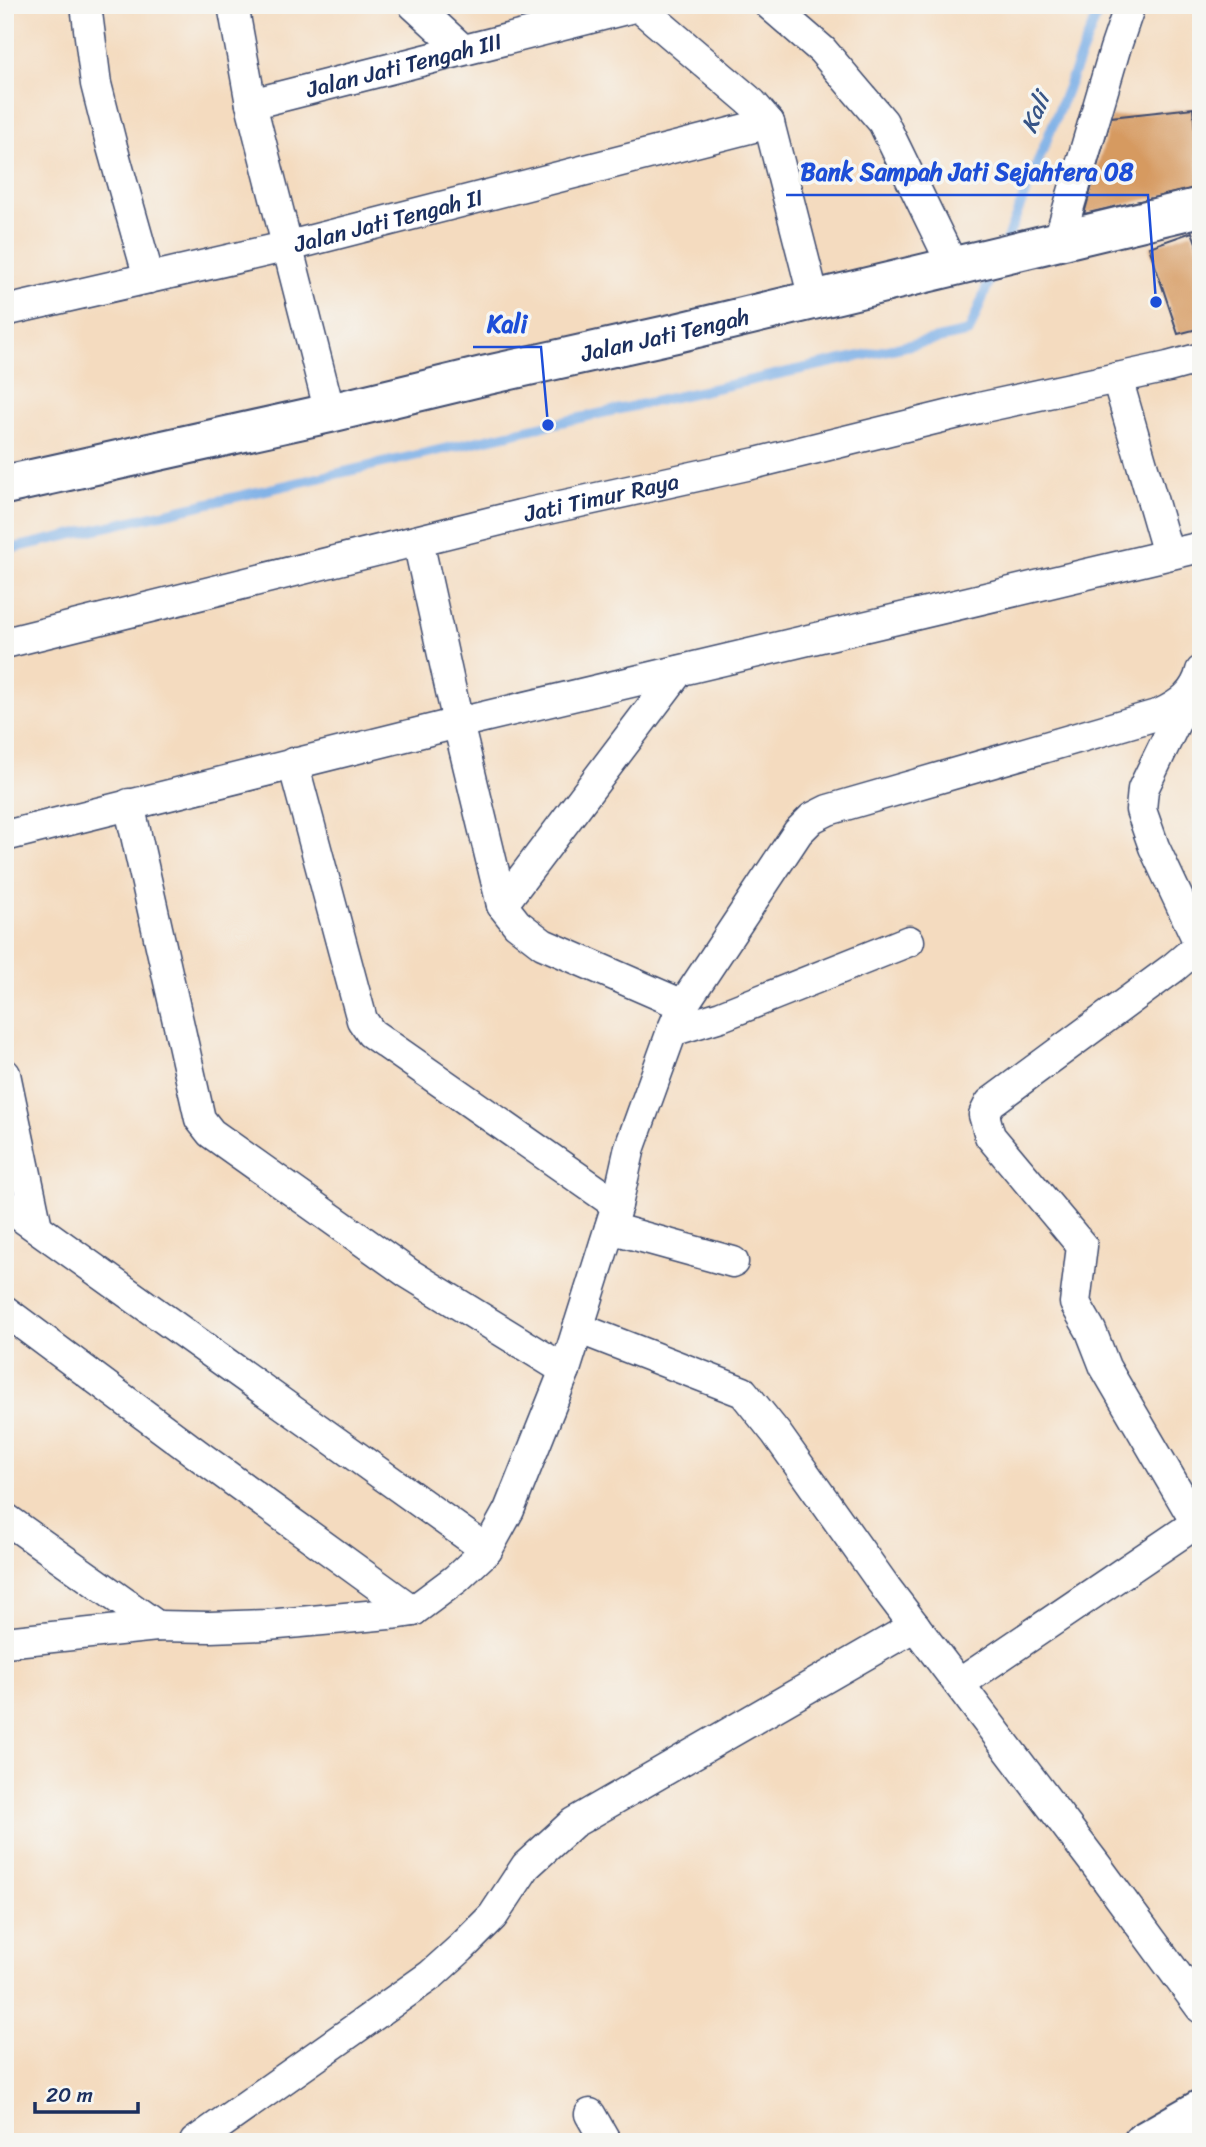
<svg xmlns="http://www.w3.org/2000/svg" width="1206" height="2147" font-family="Sriracha,sans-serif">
  <rect width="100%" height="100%" fill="#f6f6f2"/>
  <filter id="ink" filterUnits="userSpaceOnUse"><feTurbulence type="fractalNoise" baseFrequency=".0143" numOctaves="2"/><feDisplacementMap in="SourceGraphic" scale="14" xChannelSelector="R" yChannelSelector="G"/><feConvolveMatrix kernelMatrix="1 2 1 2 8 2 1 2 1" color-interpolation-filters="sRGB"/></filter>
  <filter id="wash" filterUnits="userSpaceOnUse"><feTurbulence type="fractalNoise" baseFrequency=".00686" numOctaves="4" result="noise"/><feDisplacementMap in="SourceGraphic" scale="28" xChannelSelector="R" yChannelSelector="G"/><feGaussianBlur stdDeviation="1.57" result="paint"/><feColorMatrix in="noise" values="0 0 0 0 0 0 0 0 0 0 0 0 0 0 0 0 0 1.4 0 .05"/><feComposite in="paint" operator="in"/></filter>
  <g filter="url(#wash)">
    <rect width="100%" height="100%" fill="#f4dbbf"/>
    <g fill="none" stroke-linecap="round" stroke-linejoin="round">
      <path stroke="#79ade6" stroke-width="10" d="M1004,246L1101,5
        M5,550L548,425L969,332L996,264"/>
    </g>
    <g id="blocks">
      <path fill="#d69a61" d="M1193,108L1200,187L1084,214L1111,117Z
        M1192,232L1201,256V328L1178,334L1149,247Z"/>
    </g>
  </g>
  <g filter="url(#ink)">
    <use href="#blocks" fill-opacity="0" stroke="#3c496d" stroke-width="2"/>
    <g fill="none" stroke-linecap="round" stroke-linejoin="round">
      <g stroke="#3c496d" stroke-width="33">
        <g id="street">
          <path d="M86,5L96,84L112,147L149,278"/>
          <path d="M233,5L251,104L330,413"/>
          <path d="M414,5L462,49"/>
          <path d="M637,5L752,103L769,123L814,299"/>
          <path d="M770,5L822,50L883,122L954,268"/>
          <path id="s1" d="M251,104L638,6"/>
          <path d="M1059,240L1115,49L1130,5"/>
          <path id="s2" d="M5,311L289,246L769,123"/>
          <path d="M1117,378L1168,554"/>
          <path d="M418,541L458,723L502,905L517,924L543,944L683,1005"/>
          <path id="s3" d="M5,643L520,515L756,463L979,408L1168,367L1201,358"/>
          <path d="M1187,698L1143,789L1141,810L1154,847L1201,947"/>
          <path d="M293,763L362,1020L371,1033L617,1205"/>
          <path d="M129,804L200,1119L211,1133L408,1273L565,1370"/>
          <path d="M5,836L458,723L1201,547"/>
          <path d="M502,905L679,671"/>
          <path d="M1199,946L1173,968L990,1103L984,1115L990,1136L1082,1246L1075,1303L1091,1331L1105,1367L1201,1531"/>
          <path d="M672,1031L721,1016L909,941"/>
          <path d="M5,1074L37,1227"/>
          <path d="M5,1205L487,1550"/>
          <path d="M610,1228L733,1262"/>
          <path d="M5,1311L201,1457L413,1611"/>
          <path d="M578,1328L743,1392L776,1433L886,1588L1096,1865L1201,2008"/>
          <path d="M5,1518L157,1626"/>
          <path d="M5,1642L157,1626L210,1627L267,1625L400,1613L413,1611L456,1579L487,1550L509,1510L565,1370L617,1205L630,1147L672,1031L683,1005L798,832L812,818L828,810L1160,714C1180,705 1196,693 1201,671"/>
          <path d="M959,1684L1201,1520"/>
          <path d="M590,2114L606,2142"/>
          <path d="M195,2142L431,1975L461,1948L493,1916L526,1866L573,1823L915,1626"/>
        </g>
      </g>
      <g stroke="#3c496d" stroke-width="42">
        <g id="secondary">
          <path id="s4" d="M5,485L330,413L483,376L676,333L1201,207"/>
          <path d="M1143,2142L1201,2109"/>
        </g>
      </g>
      <use href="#street" stroke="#fff" stroke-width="30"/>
      <use href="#secondary" stroke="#fff" stroke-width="38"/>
    </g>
  </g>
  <g text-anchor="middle" stroke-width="7" stroke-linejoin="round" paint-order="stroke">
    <g font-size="23" fill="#1b2f5e" stroke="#f6f6f2">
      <text dy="8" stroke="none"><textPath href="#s1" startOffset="158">Jalan Jati Tengah III</textPath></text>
      <text dy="8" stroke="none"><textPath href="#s2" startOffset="394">Jalan Jati Tengah II</textPath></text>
      <text dy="8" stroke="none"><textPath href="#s4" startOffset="677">Jalan Jati Tengah</textPath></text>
      <text dy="8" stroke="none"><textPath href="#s3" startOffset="614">Jati Timur Raya</textPath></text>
    </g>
    <g font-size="24" font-style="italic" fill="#375587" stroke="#f6f6f2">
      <text transform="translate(1035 113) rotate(-68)" y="8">Kali</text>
    </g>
  </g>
  <path fill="none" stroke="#1d4ed8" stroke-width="2.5" d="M1156 302L1148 195H786M548 425L541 347H473"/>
  <g fill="#1d4ed8" stroke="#f6f6f2" stroke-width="2.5">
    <circle cx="1156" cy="302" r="7"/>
    <circle cx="548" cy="425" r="7"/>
  </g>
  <g font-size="24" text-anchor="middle" font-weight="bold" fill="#1d4ed8" stroke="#f6f6f2" stroke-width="7" stroke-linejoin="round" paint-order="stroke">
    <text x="967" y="180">Bank Sampah Jati Sejahtera 08</text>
    <text x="507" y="332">Kali</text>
  </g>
  <rect width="1206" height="2147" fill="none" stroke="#f6f6f2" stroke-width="28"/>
  <path d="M35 2102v10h103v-10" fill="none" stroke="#1b2f5e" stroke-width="3.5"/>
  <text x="46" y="2102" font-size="21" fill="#1b2f5e" stroke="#f6f6f2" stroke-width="5" paint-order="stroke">20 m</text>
</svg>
